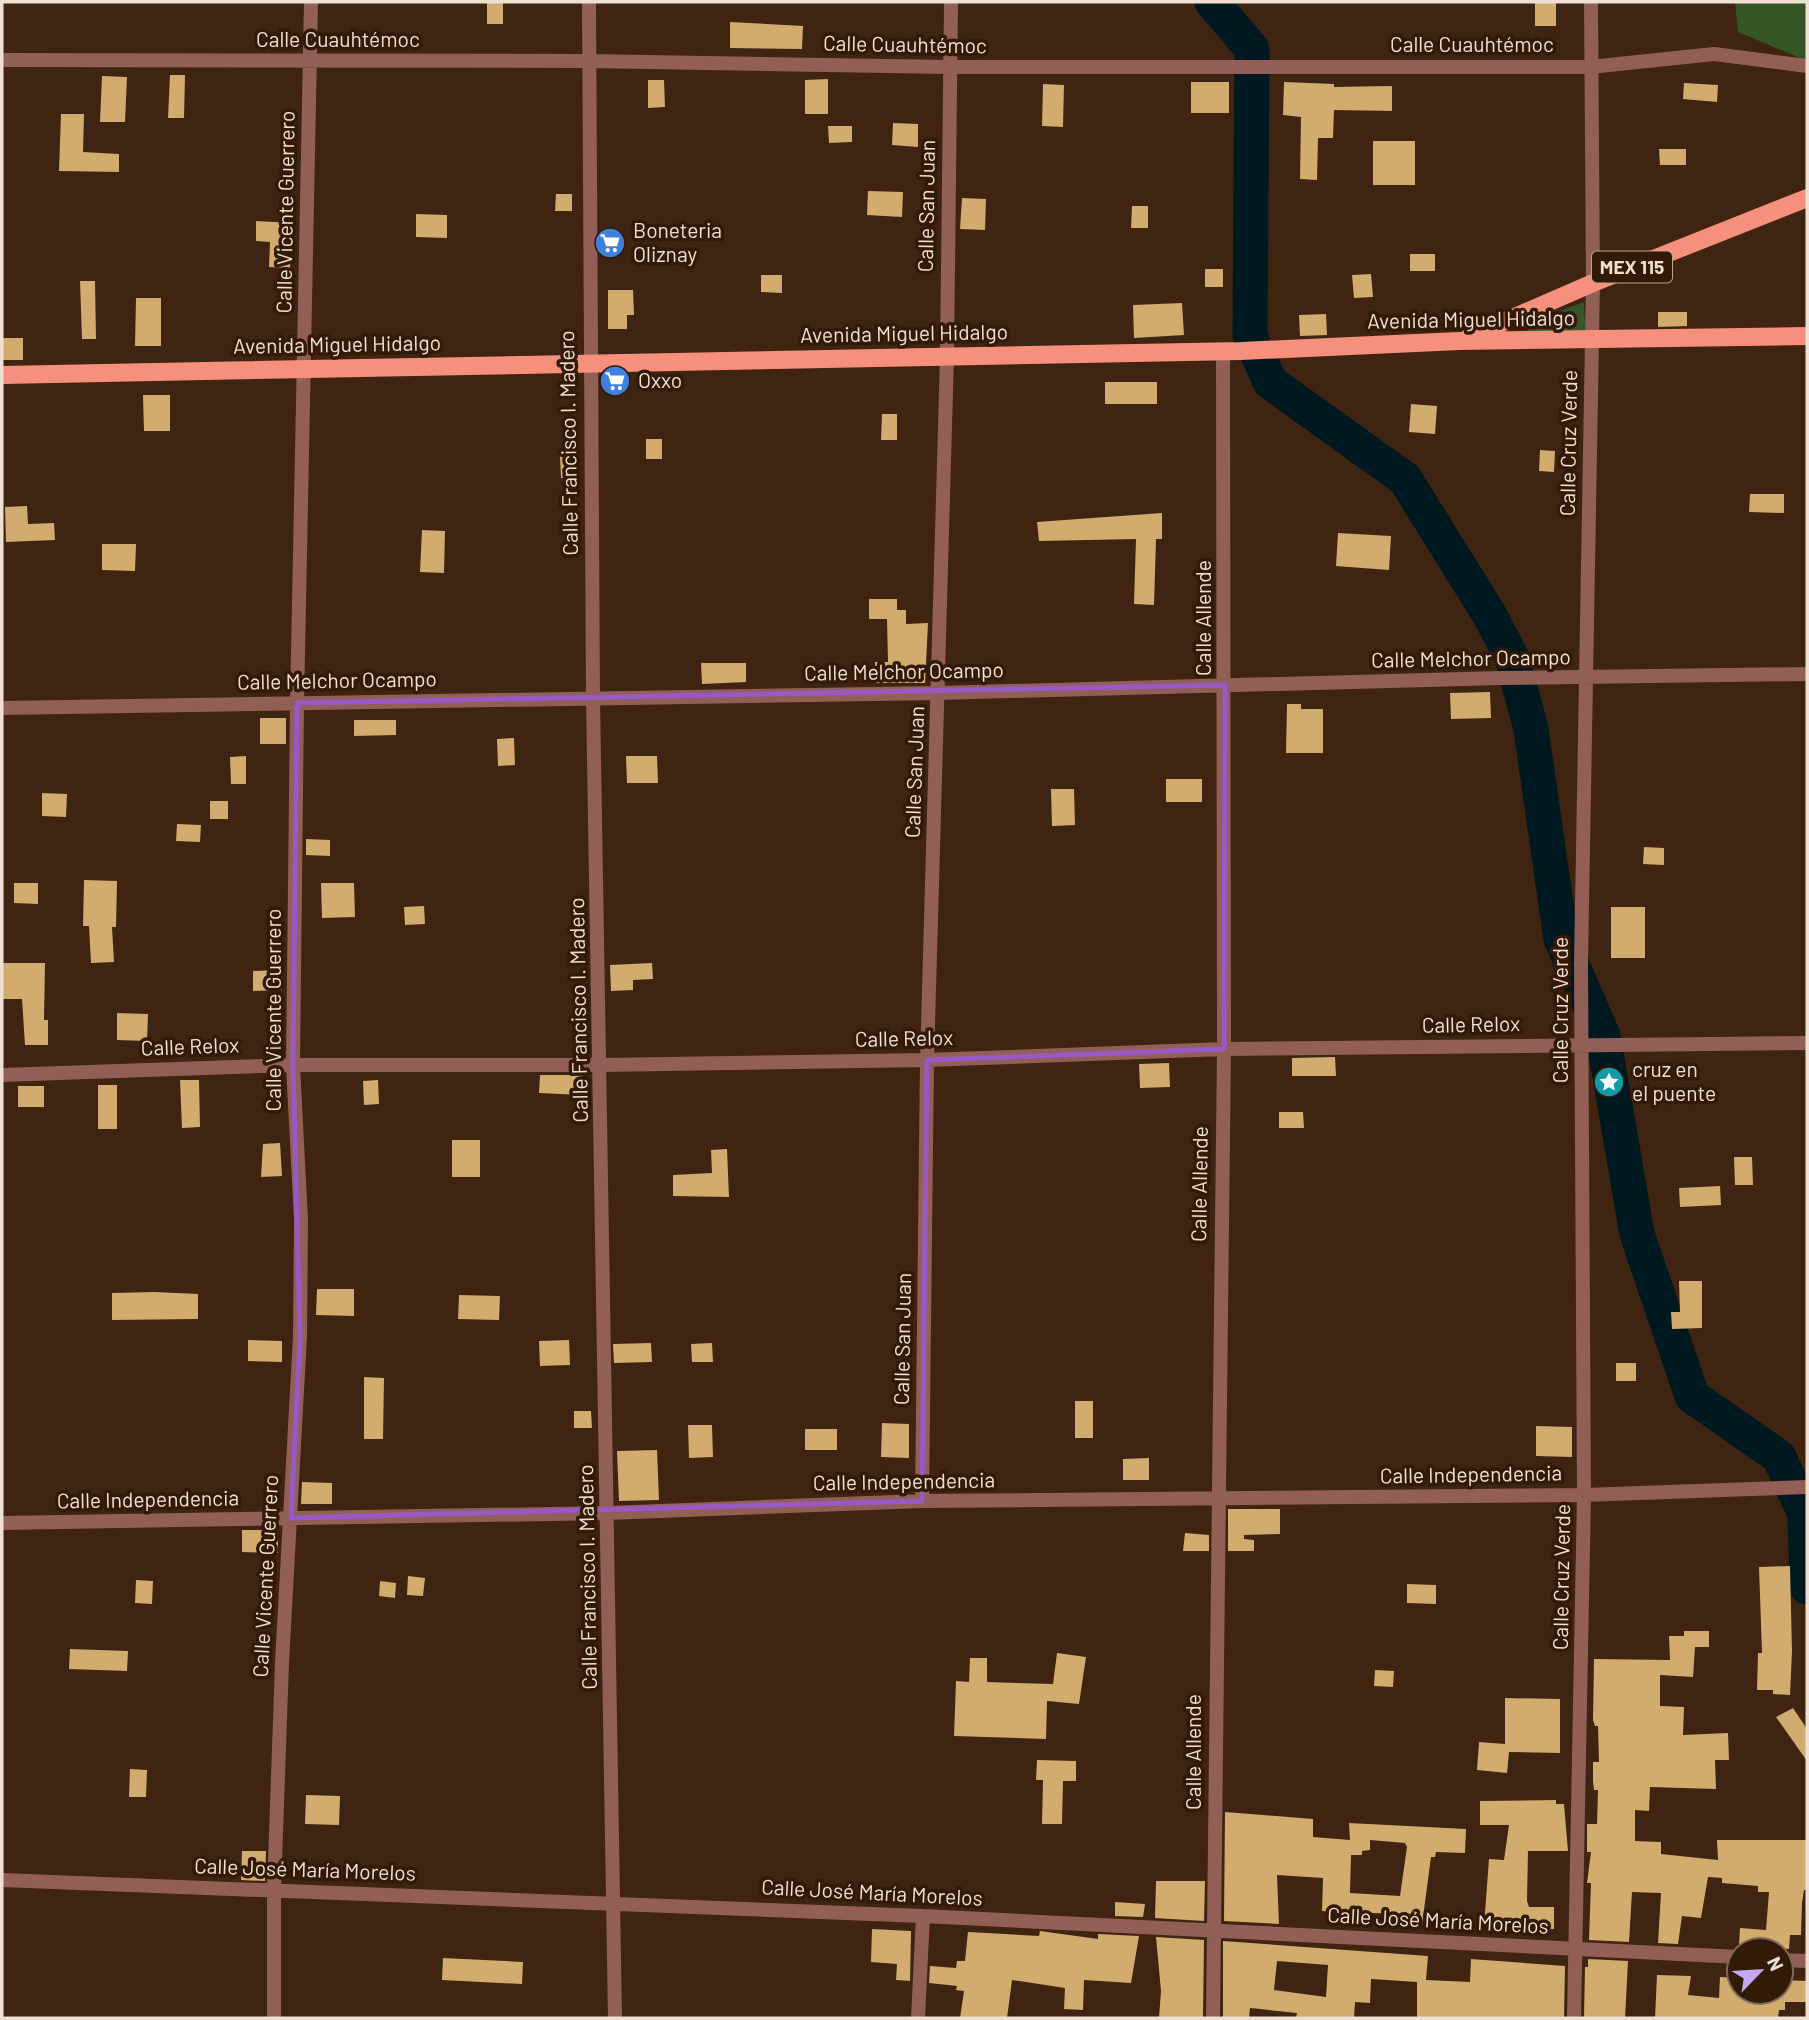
<svg xmlns="http://www.w3.org/2000/svg" width="1809" height="2020" font-family="Barlow,sans-serif">
  <rect width="100%" height="100%" fill="#3e2411"/>
  <path fill="#345525" d="M1735,2H1807V61L1738,32Z
    M1584,302L1586,341L1528,337V323Z"/>
  <g fill="none" stroke-linecap="round" stroke-linejoin="round">
    <path stroke="#001820" stroke-width="35" d="M1212,2L1252,49L1250,336L1270,382L1405,479L1489,614L1512,658L1531,729L1561,939L1603,1036L1637,1234L1692,1396L1779,1457L1805,1514L1807,1587"/>
  </g>
  <path fill="#d1ac6e" fill-rule="evenodd" d="M487,2H503V24H487Z
    M1535,2H1556V26H1535Z
    M730,22L803,26L802,49L730,48Z
    M170,75H185L184,118H168Z
    M102,76L127,77L125,122H100Z
    M828,79V114H805V80Z
    M648,80H664L665,107L648,108Z
    M1191,82H1229V113H1191Z
    M1284,82L1334,84V87L1392,86V111L1334,110L1333,138H1318L1317,180L1300,179L1301,117L1283,115Z
    M1684,83L1718,85L1717,102L1683,99Z
    M1043,84L1064,85L1063,127L1042,126Z
    M61,114H84L83,152L119,154V172L59,171Z
    M893,123L918,124V147L892,145Z
    M828,126H852V142L829,143Z
    M1373,141H1415V185H1373Z
    M1659,149H1686V165H1660Z
    M868,191L903,192L902,217L867,215Z
    M556,194H572V211H555Z
    M962,198L986,199L985,230L960,229Z
    M1132,206H1148V228H1131Z
    M416,214L447,215V238L416,237Z
    M256,221L292,223L290,268L269,267L270,242L256,241Z
    M1410,254H1435V271H1410Z
    M1205,269H1223V287H1205Z
    M1371,274L1373,297L1354,298L1352,275Z
    M761,275H782V293L761,292Z
    M80,281H95L96,339H82Z
    M608,290H633L634,315H627V329H608Z
    M136,298H161V346H135Z
    M1182,303L1184,335L1134,338L1133,305Z
    M1658,312H1687V326L1658,327Z
    M1326,314L1327,335L1300,336L1299,315Z
    M2,338H23V360H2Z
    M1105,382H1157V404H1105Z
    M143,395H170V431H144Z
    M1411,404L1437,406L1435,434L1409,432Z
    M882,414H897V440H881Z
    M646,439H662V459H646Z
    M1540,450L1555,451L1554,472L1539,471Z
    M560,456H576V478H561Z
    M1750,494H1784V513L1749,512Z
    M27,506L28,524L54,523L55,540L6,542L5,507Z
    M1162,513V539H1156L1154,605L1134,604L1136,539L1039,541L1037,522Z
    M422,530L445,531L444,573L420,572Z
    M1338,533L1391,536L1389,570L1336,566Z
    M102,544H136L135,571L102,570Z
    M869,599H897V610H906V624L928,623L925,683H875V662H888L887,619H869Z
    M701,663H746V682L702,684Z
    M1490,692L1491,718L1451,719L1450,693Z
    M1287,704H1301V709H1323V753H1286Z
    M260,718H286V744H260Z
    M354,720H396V735L354,736Z
    M514,738L515,765L498,766L497,739Z
    M246,756V784H231L230,757Z
    M626,756H657L658,783H627Z
    M1166,779H1202V802H1166Z
    M1051,789H1074L1075,825L1052,826Z
    M42,793L67,794L66,817L42,816Z
    M210,801H228V819H210Z
    M177,824L201,825L200,842L176,841Z
    M306,839L330,840V856L306,855Z
    M1644,847L1664,848V865L1643,864Z
    M84,880L117,881L116,927H112L114,962L91,963L89,926H83Z
    M14,883H38V904L14,903Z
    M321,883H354L355,917L322,918Z
    M424,906L425,924L405,925L404,907Z
    M1611,907H1645V958H1611Z
    M2,963H45L44,1020H48V1045H25L22,999H2Z
    M652,963L653,979L633,980V990L611,991L610,965Z
    M282,970V990L253,991V971Z
    M117,1013L148,1014L147,1041L117,1040Z
    M1335,1057L1336,1076H1292V1058Z
    M1169,1063L1170,1087L1140,1088L1139,1064Z
    M540,1075H582L581,1095L539,1093Z
    M180,1080H199L200,1127L182,1128Z
    M378,1080L379,1104L364,1105L363,1081Z
    M98,1085H117V1129H98Z
    M18,1086H44V1107H18Z
    M1279,1112H1303L1304,1128H1279Z
    M452,1140H480V1177H452Z
    M280,1143L282,1176L261,1177L263,1144Z
    M727,1149L729,1197L673,1196V1175L712,1173L711,1150Z
    M1734,1157H1752L1753,1185H1735Z
    M1720,1186L1721,1205L1680,1207L1679,1188Z
    M1679,1281H1702V1328L1672,1329L1671,1312H1680Z
    M317,1289H354V1316L316,1315Z
    M154,1292L198,1294V1319L112,1320V1293Z
    M459,1295L500,1296L499,1320L458,1319Z
    M248,1340L282,1341V1362L248,1361Z
    M569,1340L570,1365L540,1366L539,1341Z
    M651,1343L652,1362L614,1363L613,1344Z
    M712,1343L713,1362H692L691,1344Z
    M1616,1363H1636V1381H1616Z
    M364,1377L384,1378L383,1439H364Z
    M1075,1401H1093V1438H1075Z
    M574,1411H591L592,1428H574Z
    M882,1423L909,1424V1458L881,1457Z
    M688,1425H712L713,1457L689,1458Z
    M1536,1426L1572,1427V1457L1536,1456Z
    M805,1429H837V1450H805Z
    M657,1450L659,1500L619,1501L617,1451Z
    M1149,1458V1480H1123V1459Z
    M302,1482L332,1483V1504H301Z
    M1228,1509H1280V1534L1244,1535V1539L1254,1540V1551H1228Z
    M242,1530H278V1553L242,1552Z
    M1185,1533L1209,1535V1551H1183Z
    M1790,1566L1792,1651L1790,1695L1773,1694V1690H1757L1758,1653H1762L1759,1567Z
    M408,1576L425,1578L423,1596L407,1595Z
    M136,1580L153,1581L152,1604L135,1603Z
    M380,1581L396,1583L395,1598L379,1596Z
    M1407,1584L1436,1585V1604L1407,1603Z
    M1684,1631H1709V1647H1695L1693,1677L1660,1675V1706L1684,1707L1683,1735L1728,1733L1729,1760H1715L1716,1789L1650,1787L1649,1811L1635,1810V1841L1661,1842V1854L1718,1860L1717,1840H1807V1890H1804L1802,1903L1801,1935H1790L1789,1949L1739,1945L1740,1928L1766,1930L1769,1892H1758V1886L1722,1883V1878L1708,1877L1701,1918L1682,1916L1678,1944L1658,1943L1661,1893L1632,1892L1629,1942L1589,1940L1591,1883H1587L1591,1852H1587V1824H1597L1598,1790H1594L1593,1781V1762H1599L1598,1726H1595L1593,1720L1594,1659L1670,1660L1669,1636H1684Z
    M70,1649L128,1651L127,1671L69,1669Z
    M1057,1653L1086,1657L1079,1704L1047,1701L1046,1739L954,1736L956,1681L969,1682L970,1658H987V1682L1053,1684Z
    M1375,1670L1394,1671L1393,1687L1374,1686Z
    M1505,1698L1560,1699V1753L1509,1752L1507,1773L1477,1770L1479,1742L1505,1744Z
    M1793,1708L1807,1729V1761L1776,1717Z
    M1037,1760L1076,1761V1781H1063L1062,1824H1042L1043,1780H1036Z
    M130,1769L147,1770L146,1797H129Z
    M306,1795L340,1796L339,1825L305,1824Z
    M1556,1800V1804H1564L1568,1851H1528L1527,1901L1529,1907H1554V1929L1484,1926L1489,1859L1504,1860L1509,1825H1480V1801Z
    M1225,1812L1313,1819V1837L1350,1840L1349,1823L1466,1829L1465,1853L1436,1852L1435,1857H1431L1422,1925L1397,1921L1398,1914L1322,1911L1323,1878L1277,1875L1279,1924L1224,1921ZM1370,1840L1405,1843L1407,1847L1400,1896L1350,1893L1351,1855H1362V1851L1370,1850Z
    M242,1851H266L265,1881L241,1880Z
    M1156,1881H1205L1204,1921L1155,1918Z
    M1115,1902L1145,1904L1143,1917L1115,1916Z
    M872,1929L911,1931L910,1981L896,1980L897,1964L871,1962Z
    M1040,1931L1098,1939V1934L1139,1936L1131,1983L1084,1980L1083,2010L1064,2009L1065,1988L1012,1980L1007,2018H960L964,1991L956,1990L957,1986L929,1983L930,1966L956,1968L957,1961H965L968,1932L1039,1936Z
    M1156,1937L1204,1940L1203,2018H1159L1161,1991Z
    M1223,1941L1428,1956L1426,1980L1470,1982L1471,1959L1565,1966L1564,2018H1417V1982L1371,1979L1370,2003L1355,2002L1354,2018H1296L1297,2013L1250,2008L1249,2018H1223ZM1277,1961L1328,1965L1326,1997L1274,1990Z
    M443,1958L523,1962L522,1984L442,1980Z
    M1588,1959L1628,1961L1625,2018H1584L1585,1967H1588Z
    M1657,1975L1691,1976L1688,1995L1719,1998L1720,1977L1739,1978L1738,1992H1781V1980L1807,1981V2002H1785V2010H1779L1778,2018H1655Z"/>
  <g fill="none" stroke-linecap="round" stroke-linejoin="round">
    <path stroke="#915f55" stroke-width="14" d="M589,2L593,699L615,2018
      M2,60L589,61L949,67H1590L1714,54L1807,66
      M2,708L938,693L1501,678L1807,674
      M2,1075L293,1065H601L927,1060L1224,1049L1807,1043
      M922,1501L927,1060L947,356L951,2
      M2,1523L608,1513L922,1501L1584,1495L1807,1487
      M2,1880L923,1916L1739,1957
      M1781,1960L1807,1961
      M274,2018V1890L282,1663L300,1336L301,1220L293,1065L297,703L311,2
      M918,2018L923,1916
      M1213,2018L1224,1049L1223,351
      M1574,2018L1584,1495L1581,962L1593,283L1591,2"/>
    <path stroke="#f6907c" stroke-width="18" d="M1469,337L1593,283L1807,198
      M2,375L1241,351L1459,341L1807,336"/>
  </g>
  <path fill="none" stroke="#9859c4" stroke-width="5" stroke-linejoin="round" d="M1225,685L1224,1049L927,1060L922,1501L291,1518L300,1336L293,1065L297,703Z"/>
  <defs>
    <g id="supermarket-disc" transform="scale(1.575)"><circle r="9.5" fill="#3f7fe0" stroke="#331a07"/><path d="M-6-5.5h2.5l.6 2H6L4.5 2H-2.5L-4.4-4H-6ZM-1.5 3.2a1.3 1.3 0 1 0 .1 0ZM3 3.2a1.3 1.3 0 1 0 .1 0Z" fill="#fff"/></g>
    <g id="sight-disc" transform="scale(1.575)"><circle r="9.5" fill="#0f9aa8" stroke="#331a07"/><path d="M0-6L1.8-2.2L6-1.7L2.9 1.2L3.7 5.4L0 3.3L-3.7 5.4L-2.9 1.2L-6-1.7L-1.8-2.2Z" fill="#fff"/></g>
  </defs>
  <g fill-rule="evenodd">
    <use href="#supermarket-disc" x="610" y="243"/>
    <use href="#supermarket-disc" x="615" y="381"/>
    <use href="#sight-disc" x="1609" y="1082"/>
  </g>
  <g text-anchor="middle" stroke-width="7" stroke-linejoin="round" paint-order="stroke">
    <rect fill="#331a07" stroke="#b7a496" stroke-width="2" x="1592" y="251.5" width="80" height="31" rx="5"/>
    <g font-size="19" font-weight="bold" fill="#f0dfd3">
      <text x="1632" y="274">MEX 115</text>
    </g>
    <g font-size="21" fill="#f0dfd3" stroke="#331a07">
      <text x="338" y="47">Calle Cuauhtémoc</text>
      <text transform="translate(905 45) rotate(1)" y="7">Calle Cuauhtémoc</text>
      <text x="1472" y="52">Calle Cuauhtémoc</text>
      <text transform="translate(927 206) rotate(-89)" y="7">Calle San Juan</text>
      <text transform="translate(286 212) rotate(-89)" y="7">Calle Vicente Guerrero</text>
      <text transform="translate(1471 320) rotate(-1)" y="7">Avenida Miguel Hidalgo</text>
      <text transform="translate(904 334) rotate(-1)" y="7">Avenida Miguel Hidalgo</text>
      <text transform="translate(337 345) rotate(-1)" y="7">Avenida Miguel Hidalgo</text>
      <text transform="translate(569 443) rotate(-91)" y="7">Calle Francisco I. Madero</text>
      <text transform="translate(1569 443) rotate(-89)" y="7">Calle Cruz Verde</text>
      <text transform="translate(1204 618) rotate(-90)" y="7">Calle Allende</text>
      <text transform="translate(1471 659) rotate(-1)" y="7">Calle Melchor Ocampo</text>
      <text transform="translate(904 672) rotate(-1)" y="7">Calle Melchor Ocampo</text>
      <text transform="translate(337 681) rotate(-1)" y="7">Calle Melchor Ocampo</text>
      <text transform="translate(915 772) rotate(-88)" y="7">Calle San Juan</text>
      <text transform="translate(274 1010) rotate(-90)" y="7">Calle Vicente Guerrero</text>
      <text transform="translate(579 1010) rotate(-91)" y="7">Calle Francisco I. Madero</text>
      <text transform="translate(1561 1010) rotate(-90)" y="7">Calle Cruz Verde</text>
      <text transform="translate(1471 1025) rotate(-1)" y="7">Calle Relox</text>
      <text transform="translate(904 1039) rotate(-1)" y="7">Calle Relox</text>
      <text transform="translate(190 1047) rotate(-2)" y="7">Calle Relox</text>
      <text transform="translate(1200 1184) rotate(-89)" y="7">Calle Allende</text>
      <text transform="translate(903 1339) rotate(-89)" y="7">Calle San Juan</text>
      <text transform="translate(1471 1475) rotate(-1)" y="7">Calle Independencia</text>
      <text transform="translate(904 1482) rotate(-1)" y="7">Calle Independencia</text>
      <text transform="translate(148 1500) rotate(-1)" y="7">Calle Independencia</text>
      <text transform="translate(266 1576) rotate(-87)" y="7">Calle Vicente Guerrero</text>
      <text transform="translate(588 1577) rotate(-91)" y="7">Calle Francisco I. Madero</text>
      <text transform="translate(1562 1577) rotate(-89)" y="7">Calle Cruz Verde</text>
      <text transform="translate(1194 1752) rotate(-90)" y="7">Calle Allende</text>
      <text transform="translate(305 1870) rotate(2)" y="7">Calle José María Morelos</text>
      <text transform="translate(872 1893) rotate(3)" y="7">Calle José María Morelos</text>
      <text transform="translate(1438 1921) rotate(3)" y="7">Calle José María Morelos</text>
    </g>
    <g font-size="21" fill="#f0dfd3" stroke="#331a07" text-anchor="start">
      <text x="633" y="238">Boneteria<tspan x="633" dy="24">Oliznay</tspan></text>
      <text x="638" y="388">Oxxo</text>
      <text x="1632" y="1077">cruz en<tspan x="1632" dy="24">el puente</tspan></text>
    </g>
  </g>
  <rect width="1809" height="2020" fill="none" stroke="#f0dfd3" stroke-width="7"/>
  <g transform="translate(1760 1971) rotate(65)"><circle r="33" fill="#331a07" stroke="#7f6959" stroke-width="2"/>
  <path d="M0-5L12 26L0 18L-12 26Z" fill="#c2a7f2"/>
  <text y="-10" font-size="19" font-weight="bold" text-anchor="middle" fill="#f0dfd3">N</text>
  </g>
</svg>
